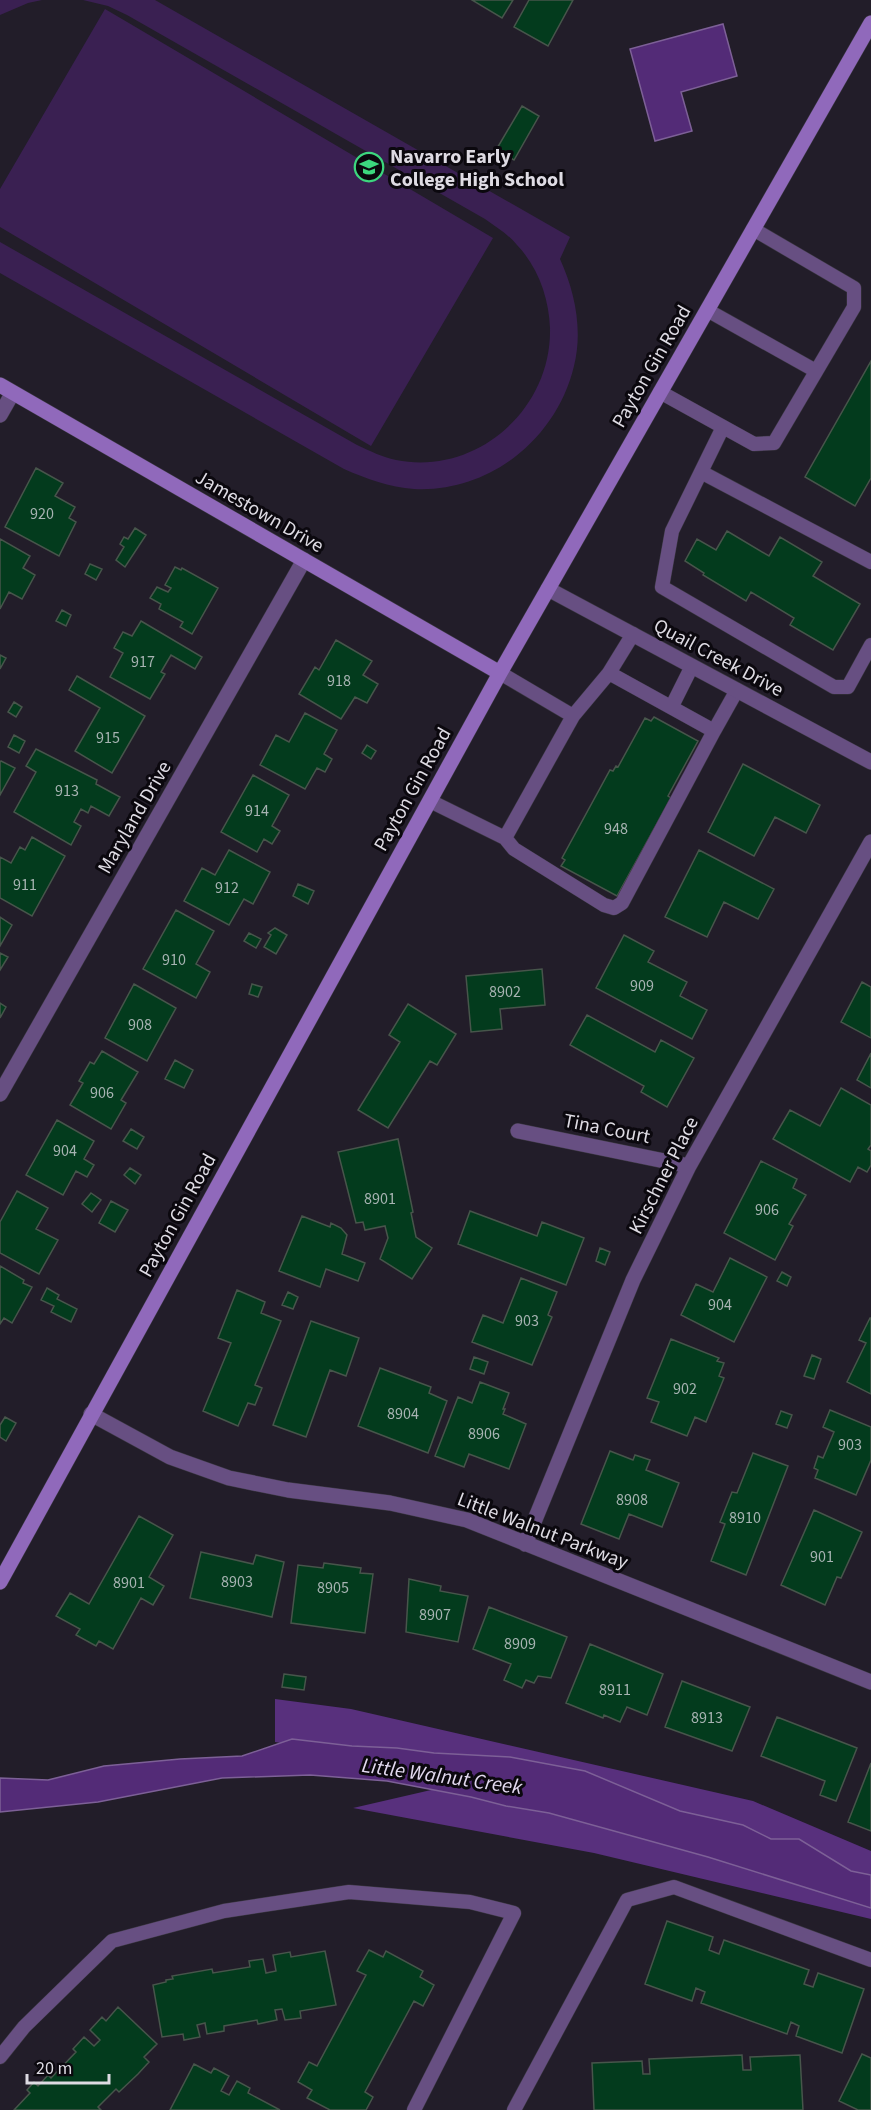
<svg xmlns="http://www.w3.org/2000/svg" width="871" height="2110" font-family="'Source Sans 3',sans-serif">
  <rect width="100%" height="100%" fill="#221d29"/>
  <path fill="#3a2052" d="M0,0H42L28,3L0,15Z
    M83,0H155L570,237L560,259C575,292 583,330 574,366C557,438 490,493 414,489C389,487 367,479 344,469L0,273V242L357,445C370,451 382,457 396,460C477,476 552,409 550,328C549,298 538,267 517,245C508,234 496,227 485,219L127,15L108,6Z
    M105,9L493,238L371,446L0,227V189Z"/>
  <path fill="#58307d" d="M275,1699L351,1709L753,1801L871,1851V1919L594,1853L353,1808L431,1790L327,1751L275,1742Z"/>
  <path fill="#532b77" stroke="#7d6097" stroke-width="1.5" d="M723,24L737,76L681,92L692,131L655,141L630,49Z
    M292,1739L352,1746L397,1748L434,1753L510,1757L585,1771L680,1811L743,1825L771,1839H799L851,1871L871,1875V1908L708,1857L549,1813L506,1806L471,1797L387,1781L310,1775L222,1778L98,1802L0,1812V1778L48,1780L104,1766L180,1759L242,1756Z"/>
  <path fill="#033b1d" stroke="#47554b" stroke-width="1.5" d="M472,0H513L502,18Z
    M529,0H573L548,46L514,27Z
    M522,106L539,116L514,160L496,150Z
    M871,361V478L855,506L805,477Z
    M36,468L63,483L55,496L75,507L69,518L76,522L59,556L5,527Z
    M135,528L146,535L125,567L116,560L124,547L120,544L124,537L128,539Z
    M727,531L769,556L780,537L822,562L813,576L860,604L833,650L790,625L794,618L751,592L746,601L703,575L704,573L685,561L697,539L716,550Z
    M0,539L30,556L23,568L35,575L22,599L9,592L0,609Z
    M90,564L102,569L96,580L85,574Z
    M175,567L181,570L182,568L218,588L192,634L180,627L183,622L159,609L161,604L150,598L157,587L168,592L171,588L165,585Z
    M62,610L71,615L66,626L56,621Z
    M141,621L202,657L195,669L171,655L161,672L165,674L150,699L110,677L123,653L114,648L123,632L132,636Z
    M336,640L372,661L363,675L378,684L367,703L355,697L341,719L299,694L315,667L319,670Z
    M0,655L6,658L0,669Z
    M77,676L145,716L112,773L75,751L100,708L69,690Z
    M14,702L22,707L16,717L8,712Z
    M305,713L337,730L324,754L332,759L325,772L317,768L305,789L260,765L276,735L289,742Z
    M654,717L698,741L668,796L671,798L617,896L561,866L565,860L562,858L610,770L613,771L616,766L618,767L645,718L651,721Z
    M14,735L25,741L19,753L8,747Z
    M367,745L376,751L371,759L362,753Z
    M36,749L97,780L96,784L120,797L109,816L91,806L88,813L81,809L74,822L81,826L71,845L14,812L36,772L26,766Z
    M1,761L15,768L0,795V762Z
    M743,764L820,805L806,833L775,817L754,856L708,832Z
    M253,775L289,795L272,826L280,831L272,844L264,839L257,852L221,832Z
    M32,837L65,856L32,916L0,898V857L11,863L20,847L25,850Z
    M229,850L270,872L253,904L244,899L229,925L184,901L202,868L215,875Z
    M699,850L774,889L758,919L724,902L707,937L665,917Z
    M298,884L314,891L308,904L293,896Z
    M176,910L214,931L196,964L210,972L196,998L143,969Z
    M0,917L12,925L0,946Z
    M275,928L287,935L276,954L264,947L271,935L268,933Z
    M249,933L261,939L256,948L244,941Z
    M624,935L654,951L648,962L687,982L680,996L707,1010L692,1039L596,988Z
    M0,953L8,957L0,970Z
    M542,969L545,1005L500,1009L502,1029L471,1032L466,976Z
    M862,982L871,987V1038L841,1022Z
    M134,984L176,1008L147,1061L105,1038Z
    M252,984L262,987L258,997L249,994Z
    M0,1003L6,1007L0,1018Z
    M408,1004L456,1034L437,1065L430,1061L388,1128L358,1110L400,1042L389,1035Z
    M587,1015L655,1052L661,1040L694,1058L667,1107L641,1092L644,1086L570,1045Z
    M102,1051L138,1072L121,1100L126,1103L111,1129L70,1105L83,1083L79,1081L90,1062L94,1064Z
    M871,1053V1088L857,1080Z
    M175,1060L193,1070L184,1088L165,1079Z
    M841,1088L871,1105V1145L868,1149L871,1151V1165L867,1172L858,1167L850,1182L773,1139L790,1110L820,1126Z
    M57,1120L94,1141L84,1159L94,1165L87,1177L76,1171L63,1195L26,1175Z
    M131,1129L144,1137L137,1149L123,1141Z
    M398,1139L413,1212L411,1213L416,1237L432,1248L412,1279L380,1259L388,1238L385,1226L365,1230L363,1222L356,1223L338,1152Z
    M761,1161L797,1179L793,1188L806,1195L789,1224L793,1226L775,1260L724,1233Z
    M130,1168L141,1175L135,1184L124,1175Z
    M17,1191L48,1208L36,1229L58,1240L39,1274L0,1253V1222Z
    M91,1193L101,1200L92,1212L82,1204Z
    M111,1201L128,1210L115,1232L99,1223Z
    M470,1211L537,1236L542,1222L584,1238L566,1285L458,1244Z
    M302,1216L330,1227L331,1223L341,1228L347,1235L342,1254L365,1263L358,1281L326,1269L320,1287L279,1271Z
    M600,1248L610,1252L605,1265L596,1261Z
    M730,1258L767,1277L734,1342L681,1315L696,1284L713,1292Z
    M0,1266L24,1280L23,1283L32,1287L12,1323L4,1318L0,1324Z
    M782,1272L791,1277L787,1286L777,1281Z
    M521,1278L557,1292L548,1315L552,1317L532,1365L472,1342L483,1315L503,1323Z
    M47,1288L59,1295L57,1299L77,1309L71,1322L51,1312L54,1306L41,1300Z
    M237,1290L265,1302L261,1313L281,1321L255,1385L262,1388L255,1405L248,1403L238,1426L203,1411L231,1343L218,1338Z
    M288,1292L298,1297L293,1309L282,1305Z
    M870,1318H871V1394L847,1382L866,1343L859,1340Z
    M311,1321L359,1338L346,1376L330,1370L306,1437L273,1425Z
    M671,1339L719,1358L717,1361L724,1363L719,1376L724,1378L706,1422L695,1417L687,1436L651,1422L659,1402L647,1398Z
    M812,1355L821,1359L814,1379L804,1376Z
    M474,1357L488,1362L484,1374L470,1369Z
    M380,1368L431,1387L429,1393L447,1401L428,1453L358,1426Z
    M480,1382L509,1393L503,1409H505L503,1414L526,1424L509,1469L469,1454L464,1467L435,1456L458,1397L472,1403Z
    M830,1410L871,1427V1460L856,1495L815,1478L818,1470L814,1468L818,1456L823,1458L834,1432L823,1427Z
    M781,1411L792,1415L787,1428L776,1424Z
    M5,1417L16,1423L6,1441L0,1437V1425Z
    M610,1451L633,1460L635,1455L650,1460L646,1470L679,1483L662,1527L629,1514L619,1539L581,1524Z
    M753,1453L788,1466L746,1575L711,1561L725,1524L720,1522L732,1492L737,1493Z
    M814,1510L862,1532L841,1578L837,1577L825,1605L781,1585Z
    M139,1516L173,1535L149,1577L164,1586L153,1605L141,1598L113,1649L99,1641L96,1646L76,1635L80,1629L56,1616L70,1593L89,1604Z
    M201,1552L253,1564L256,1555L284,1562L272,1617L190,1598Z
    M324,1563L361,1568L360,1573L373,1574L365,1633L291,1623L298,1565L323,1568Z
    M409,1579L441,1586L440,1591L468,1596L458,1642L406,1632Z
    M489,1607L567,1637L551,1678L538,1676L534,1683L526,1680L522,1688L504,1680L511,1664L473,1649Z
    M590,1644L663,1674L647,1715L627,1707L620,1722L604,1715L603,1718L566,1703Z
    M284,1674L306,1677L304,1690L282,1687Z
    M682,1681L750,1707L732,1751L665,1727Z
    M777,1717L857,1748L836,1801L820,1795L825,1781L761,1756Z
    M871,1763V1831L848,1822Z
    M667,1921L713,1937L709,1950L719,1954L724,1940L809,1970L804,1984L813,1987L818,1973L864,1989L842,2053L796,2036L799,2026L791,2022L787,2034L701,2003L705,1992L696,1988L692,2001L645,1984Z
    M369,1950L383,1957L386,1951L423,1971L420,1977L434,1985L423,2006L414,2001L365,2092L373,2097L366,2110H330L307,2098L312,2090L298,2082L309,2062L317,2066L366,1975L357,1971Z
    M325,1951L336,2005L300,2011L301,2018L285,2020L282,2009L275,2010L277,2020L258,2024L257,2020L224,2026V2031L207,2034L205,2023L197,2025L200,2037L184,2040L183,2034L162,2037L153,1985L166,1982V1980L173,1979L172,1976L212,1969L213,1973L250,1967L249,1961L263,1959L266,1973L276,1971L273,1955L290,1952L291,1957Z
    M118,2007L157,2044L144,2057L149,2062L138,2074L119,2092L116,2089L98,2107L101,2110H14L30,2093L27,2090L34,2082L38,2086L48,2075L51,2078L76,2052L73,2049L84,2037L94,2046L100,2040L90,2030L102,2017L106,2021Z
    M862,2054L871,2058V2110H858L839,2101Z
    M742,2055L743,2070H751L750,2057L800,2055L803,2110H594L592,2063L642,2061L643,2074H650L649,2059Z
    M194,2064L211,2073L214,2068L229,2076L221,2091L229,2095L237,2081L250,2088L248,2093L280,2110H170Z"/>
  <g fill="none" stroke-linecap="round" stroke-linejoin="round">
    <g stroke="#3c3843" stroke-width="15">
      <path id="lane" d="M707,310L816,371
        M660,392L754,444L774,443L854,307V288L753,229
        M723,427L672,531L662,587L834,687H848L871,645
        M701,472L871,562
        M500,673L573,716
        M609,673L633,634
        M672,706L692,666
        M714,731L737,690
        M430,801L505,838L573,716L609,673L714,731L622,903L614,908L604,905L514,849L505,838
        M0,2057L24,2027L112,1941L224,1911L349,1892L470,1902L514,1913L414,2110
        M514,2110L627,1900L674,1887L871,1960"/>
    </g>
    <g stroke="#3c3843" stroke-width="16">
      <path id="street" d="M0,415L12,394
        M548,589L871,762
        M0,1094L304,560
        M518,1131L689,1166
        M91,1414L170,1457L229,1478L288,1490L390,1503L467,1520L871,1682
        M525,1544L633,1280L689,1166L871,842"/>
    </g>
    <g stroke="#3c3843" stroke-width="16">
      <path id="secondary" d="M0,385L500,673
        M0,1582L500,673L871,23"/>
    </g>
    <use href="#lane" stroke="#674f82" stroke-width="14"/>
    <use href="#street" stroke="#674f82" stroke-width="15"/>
    <use href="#secondary" stroke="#9069bb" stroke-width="15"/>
  </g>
  <defs>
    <g id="school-ring" transform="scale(1.5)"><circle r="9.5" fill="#0b080e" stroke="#3cd77e" stroke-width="1.5"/><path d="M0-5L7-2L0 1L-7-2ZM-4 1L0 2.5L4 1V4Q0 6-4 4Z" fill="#3cd77e"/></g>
  </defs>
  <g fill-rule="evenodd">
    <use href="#school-ring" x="369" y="167"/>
  </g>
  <g text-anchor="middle" stroke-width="6" stroke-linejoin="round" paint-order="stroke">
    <g font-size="16" fill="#a7b3b2">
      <text x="42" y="519">920</text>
      <text x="143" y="667">917</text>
      <text x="339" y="686">918</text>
      <text x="108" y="743">915</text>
      <text x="67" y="796">913</text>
      <text x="257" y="816">914</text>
      <text x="616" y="834">948</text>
      <text x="25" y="890">911</text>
      <text x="227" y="893">912</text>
      <text x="174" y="965">910</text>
      <text x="642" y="991">909</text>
      <text x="505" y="997">8902</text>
      <text x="140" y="1030">908</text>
      <text x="102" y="1098">906</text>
      <text x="65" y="1156">904</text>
      <text x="380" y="1204">8901</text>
      <text x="767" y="1215">906</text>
      <text x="720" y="1310">904</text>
      <text x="527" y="1326">903</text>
      <text x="685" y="1394">902</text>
      <text x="403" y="1419">8904</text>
      <text x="484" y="1439">8906</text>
      <text x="850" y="1450">903</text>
      <text x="632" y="1505">8908</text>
      <text x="745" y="1523">8910</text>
      <text x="822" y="1562">901</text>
      <text x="237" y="1587">8903</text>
      <text x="129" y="1588">8901</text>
      <text x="333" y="1593">8905</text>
      <text x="435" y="1620">8907</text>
      <text x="520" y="1649">8909</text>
      <text x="615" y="1695">8911</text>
      <text x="707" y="1723">8913</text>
    </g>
    <g font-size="20" font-weight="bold" fill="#dedbe3" stroke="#0b080e" text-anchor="start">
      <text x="390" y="163">Navarro Early<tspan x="390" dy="23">College High School</tspan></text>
    </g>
    <g font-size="20" fill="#dedbe3" stroke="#0b080e">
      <text transform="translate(651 366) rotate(-60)" y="7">Payton Gin Road</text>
      <text transform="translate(260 511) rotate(30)" y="7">Jamestown Drive</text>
      <text transform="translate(719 657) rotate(28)" y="7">Quail Creek Drive</text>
      <text transform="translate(412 789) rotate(-61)" y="7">Payton Gin Road</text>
      <text transform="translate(134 817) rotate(-60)" y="7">Maryland Drive</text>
      <text transform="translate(607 1128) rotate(11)" y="7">Tina Court</text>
      <text transform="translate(663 1175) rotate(-63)" y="7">Kirschner Place</text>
      <text transform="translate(177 1215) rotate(-61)" y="7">Payton Gin Road</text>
      <text transform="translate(543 1530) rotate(21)" y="7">Little Walnut Parkway</text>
    </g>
    <g font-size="21" font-style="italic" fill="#e2d9ef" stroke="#0b080e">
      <text transform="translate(442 1776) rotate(8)" y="7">Little Walnut Creek</text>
    </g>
  </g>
  <path d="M27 2074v9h82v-9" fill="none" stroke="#dedbe3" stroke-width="3"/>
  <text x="36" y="2074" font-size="18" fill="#dedbe3" stroke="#0b080e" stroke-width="4.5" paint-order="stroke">20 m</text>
</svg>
